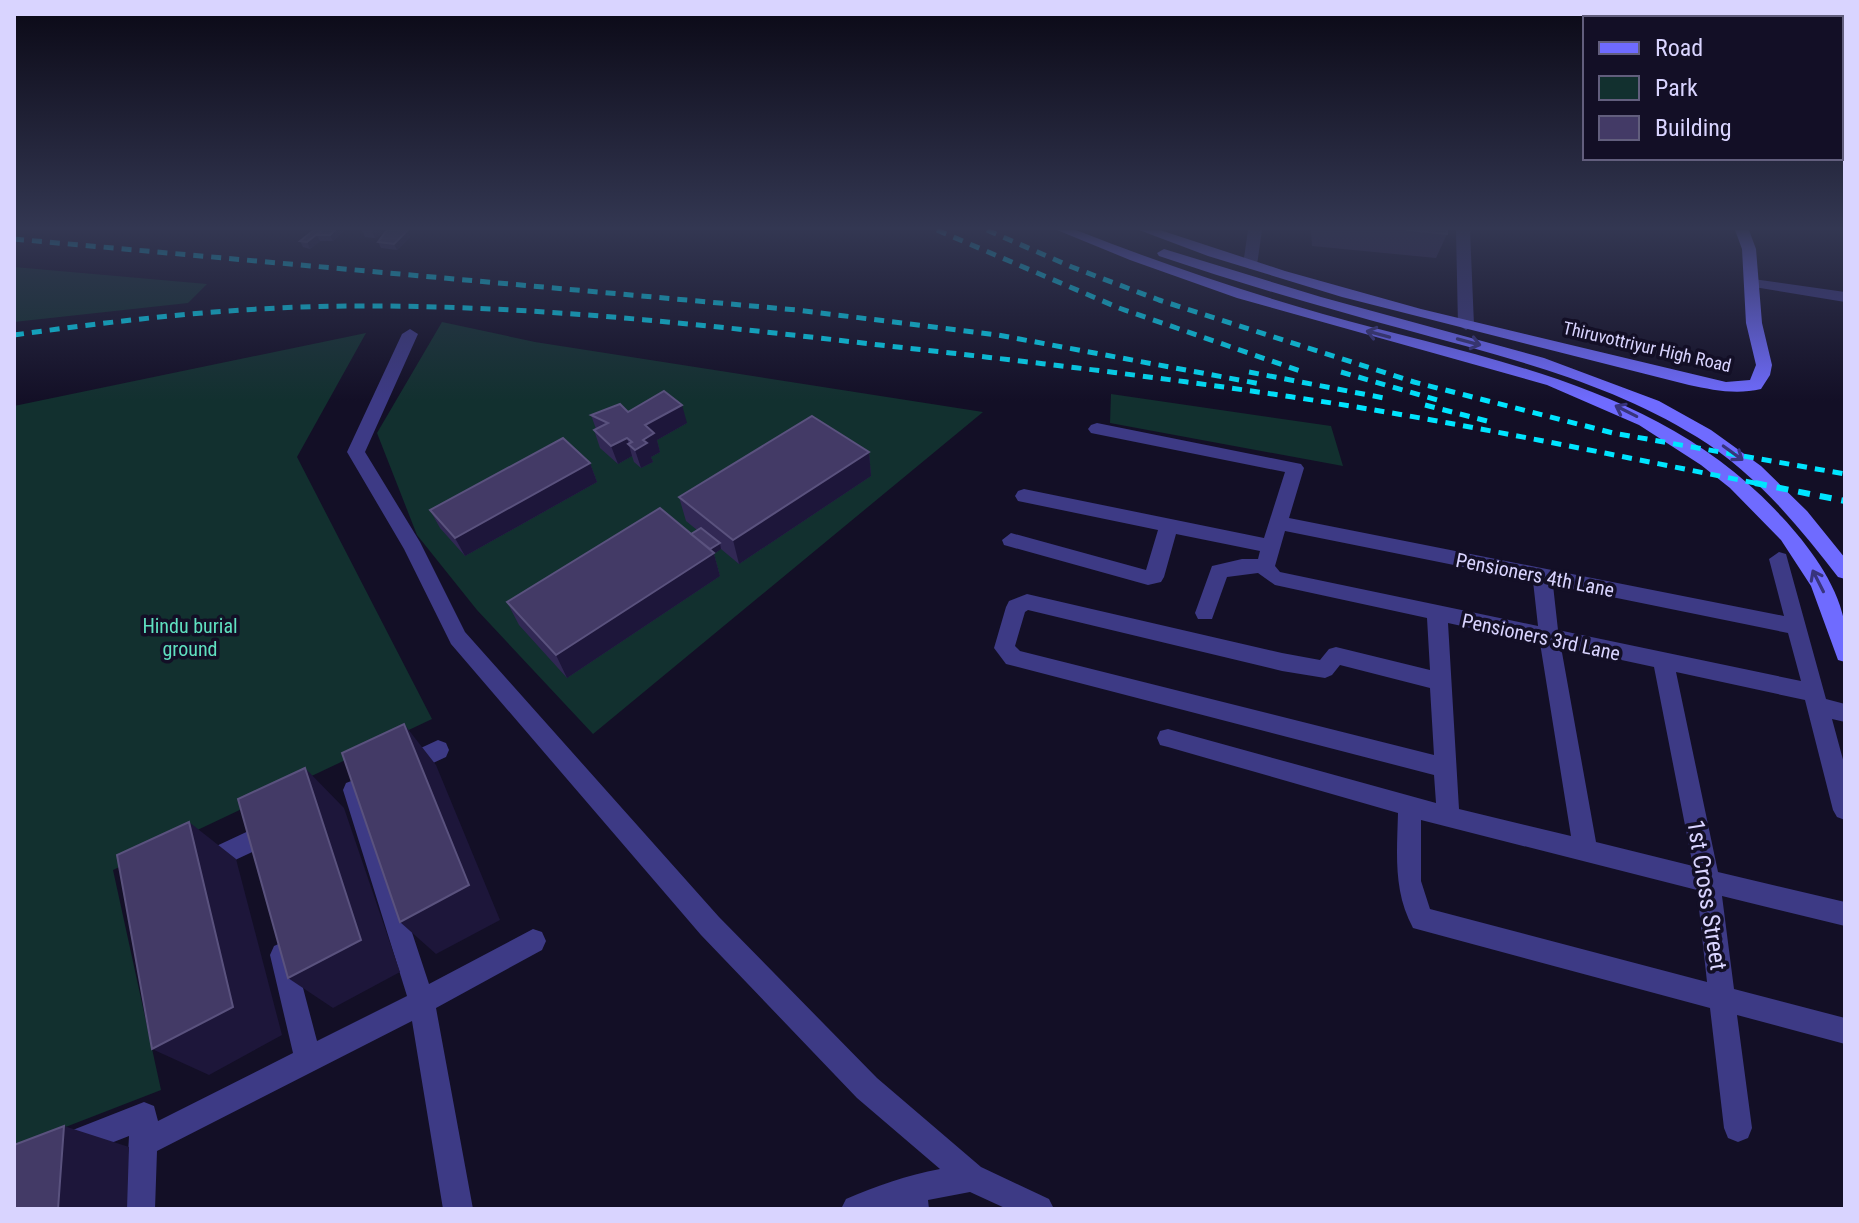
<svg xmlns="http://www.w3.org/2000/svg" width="1859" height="1223" font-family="'Roboto Condensed',sans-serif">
  <rect width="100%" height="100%" fill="#130f26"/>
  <path fill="#12302f" d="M14,267L207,284L188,303L14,322Z
    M442,322L535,342L983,412L593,734L477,610L417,535L377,433Z
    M366,333L297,457L432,719L113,870L161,1090L14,1147V406Z
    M1111,394L1331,426L1343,466L1110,423Z"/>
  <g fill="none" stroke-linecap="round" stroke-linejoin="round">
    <path fill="#3d3a85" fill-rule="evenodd" d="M1248,230H1262L1257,265L1250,269L1243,265Z
      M1456,230H1470L1474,325L1466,330L1458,325Z
      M1753,279L1845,292V302L1748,286L1746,283Z
      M410,329L418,334L365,452L420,542L465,632L719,917L877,1078L981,1167L1049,1199L1054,1209H1007L970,1192L928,1200L929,1209H841L846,1199C876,1186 907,1175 940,1169L857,1098L701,935L451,644L404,549L347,452L402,334Z
      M1097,423L1301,464L1304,468L1289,518L1784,616L1769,559L1779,552L1786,554L1826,699L1845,704V722L1832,719L1845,767V820L1837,817L1833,810L1805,700L1676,672L1718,872L1845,902V926L1722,896L1734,989L1845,1018V1044L1737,1015L1752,1128L1748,1138L1738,1142L1728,1138L1724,1128L1710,1008L1413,928C1393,891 1397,853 1398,813L1168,747L1160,745L1157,738L1160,731L1168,729L1436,803L1434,775L1006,664L994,648L1006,607L1009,601L1027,594L1282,653L1320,660L1329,649L1336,647L1430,670L1427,618L1275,585L1258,573L1227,577L1212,619H1198L1195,613L1212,566L1242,559H1258L1260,551L1176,534L1164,577L1161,582L1148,585L1004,545L1002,540L1011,533L1146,570L1158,530L1018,501L1015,496L1018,491L1024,489L1264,538L1285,472L1091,433L1088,429L1091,425ZM1285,531L1533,581L1538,626L1280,572L1275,566ZM1553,585L1788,633L1801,681L1558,630ZM1028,610L1282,671L1325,678L1332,675L1340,665L1430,688L1434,755L1020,651L1015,646L1025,612ZM1448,623L1540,643L1571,836L1459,809ZM1561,647L1654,667L1693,866L1596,842ZM1421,820L1697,890L1707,982L1430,909L1421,881Z
      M438,740L446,743L449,750L446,757L405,776L397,773L394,766L397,759Z
      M354,780L362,783L365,790L429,984L533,929L542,932L546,941L542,950L436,1008L473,1209H443L412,1021L157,1151L155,1209H125L129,1136L70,1159L60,1155L56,1145L60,1135L144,1102L154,1106L158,1121L293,1053L270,955L274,946L283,942L292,946L317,1041L407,996L343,790L346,783Z
      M272,820L280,823L284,831L280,839L203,875L195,872L191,864L195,856Z"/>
    <path fill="#6f6bff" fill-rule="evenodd" d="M1057,230H1076C1157,262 1240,290 1323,314C1487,360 1662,385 1782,517C1808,545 1836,582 1844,620C1847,633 1845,649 1845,662L1838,660L1811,586L1781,540L1730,488L1701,465L1639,425L1547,385L1237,298L1130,260Z
      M1139,230H1160L1285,271L1421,309L1726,382L1750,380L1756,365L1746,323L1742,249L1735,230H1749L1756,249L1762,323L1772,365L1770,375L1761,389C1736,395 1713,390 1689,385L1342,297L1208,256Z
      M1164,249L1321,297L1544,358L1659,401L1711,430L1761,466L1807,511L1845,558V579L1838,577C1797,524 1755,473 1697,437C1607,381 1504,357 1403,329C1321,307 1239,283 1159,256L1157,253Z"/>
    <path stroke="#00e5ff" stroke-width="5" stroke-dasharray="10 8" stroke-linecap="butt" d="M937,230L1119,308L1306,373
      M987,230L1072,267L1159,300L1414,382L1613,433L1845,474
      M14,239L797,310L998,335L1261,384
      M14,335C128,319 243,306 358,306C533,305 707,325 880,345C1033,362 1186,380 1338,404C1481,427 1623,457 1765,485
      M1249,372L1384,398
      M1341,372L1441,401
      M1425,405L1487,421"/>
    <path stroke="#00e5ff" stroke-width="6" stroke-dasharray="12 10" stroke-linecap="butt" d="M1755,483L1845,501"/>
  </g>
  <path fill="#312854" d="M345,230L333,241H320L310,249L303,247L300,241L321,231Z
    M362,230H380L382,234L375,238L365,237Z
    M1311,230H1447V234L1436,258L1312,246Z
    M407,231L410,237L397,250L381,248L378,242Z
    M628,412L687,423L657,440L660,452L651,457L653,462L641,468L634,462L632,456L618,464L600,448L594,430L596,429L591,415Z
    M869,452L871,476L739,564L721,549L714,554L720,576L567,678L519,625L507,602L691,534L697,530L686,521L679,497Z
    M590,463L597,482L465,556L440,528L430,510Z"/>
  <path fill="#1d163a" d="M335,230H345L333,241L330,235Z
    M375,230H380L382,234L375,238L372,232Z
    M321,231L317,235L320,241L310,249L307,242Z
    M407,231L410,237L397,250L394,244Z
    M682,405L687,423L657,440L660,452L651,457L653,462L641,468L635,450L643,440L645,425Z
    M627,438L632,456L618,464L611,446Z
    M869,452L871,476L739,564L733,540Z
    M590,463L597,482L465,556L455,538Z
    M720,543L721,549L714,554L720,576L567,678L556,655Z
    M404,724L436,765L500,920L436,954L400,922Z
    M305,768L344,808L400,972L333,1008L288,978Z
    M189,822L236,859L282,1035L209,1075L152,1049Z
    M64,1126L129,1147L127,1209H58Z"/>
  <path fill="#433a66" stroke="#5a527e" stroke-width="2" d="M314,230L321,231L307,242L300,241Z
    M322,230H335L330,235H317Z
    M387,230H397L407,231L394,244L378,242Z
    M1407,230H1447V234Z
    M664,391L682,405L645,425L654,433L643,440L647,443L635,450L628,444L632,442L627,438L611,446L594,430L608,423L591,415L620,404L628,412Z
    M812,416L869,452L733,540L679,497Z
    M563,438L590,463L455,538L430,510Z
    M660,508L714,553L556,655L507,602Z
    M701,528L720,543L710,549L691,534Z
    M404,724L469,885L400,922L342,753Z
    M305,768L361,940L288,978L238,799Z
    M189,822L233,1007L152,1049L117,855Z
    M64,1126L58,1209H14V1145Z"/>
  <defs><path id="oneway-shaft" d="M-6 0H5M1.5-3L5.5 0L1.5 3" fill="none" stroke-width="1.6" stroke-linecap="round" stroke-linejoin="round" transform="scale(2)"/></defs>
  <g stroke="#38347d">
    <use href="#oneway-shaft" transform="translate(1378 334) rotate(-165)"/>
    <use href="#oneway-shaft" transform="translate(1469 342) rotate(15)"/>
    <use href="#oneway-shaft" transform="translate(1626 411) rotate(-153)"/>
    <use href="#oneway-shaft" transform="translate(1733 453) rotate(36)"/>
    <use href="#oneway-shaft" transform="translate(1818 581) rotate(-117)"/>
  </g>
  <linearGradient id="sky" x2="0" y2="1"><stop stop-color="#0a0815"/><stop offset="0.57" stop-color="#333752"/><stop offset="1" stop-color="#333752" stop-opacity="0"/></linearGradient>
  <rect width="1859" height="401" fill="url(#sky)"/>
  <g text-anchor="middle" stroke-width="7" stroke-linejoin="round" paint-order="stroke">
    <g font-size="18" fill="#d9d4ff" stroke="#130f26">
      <text transform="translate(1647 347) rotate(13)" y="6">Thiruvottriyur High Road</text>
    </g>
    <g font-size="20" fill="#d9d4ff" stroke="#130f26">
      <text transform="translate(1535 575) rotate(11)" y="7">Pensioners 4th Lane</text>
      <text transform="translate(1541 637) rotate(12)" y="7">Pensioners 3rd Lane</text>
    </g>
    <g font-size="20" fill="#5fe0c0" stroke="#130f26">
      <text x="190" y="633">Hindu burial<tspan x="190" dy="23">ground</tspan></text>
    </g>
    <g font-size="24" fill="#d9d4ff" stroke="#130f26">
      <text transform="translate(1707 895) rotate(81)" y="8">1st Cross Street</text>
    </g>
  </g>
  <rect width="1859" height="1223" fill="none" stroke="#d9d4ff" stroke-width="32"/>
  <rect x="1583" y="16" width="260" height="144" fill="#130f26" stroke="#625e7d" stroke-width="2"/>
  <rect x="1599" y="42" width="40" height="12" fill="#6f6bff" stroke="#625e7d" stroke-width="2"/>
  <text x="1655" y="56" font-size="24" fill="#d9d4ff">Road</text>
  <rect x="1599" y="76" width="40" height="24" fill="#12302f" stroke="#625e7d" stroke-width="2"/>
  <text x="1655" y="96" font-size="24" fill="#d9d4ff">Park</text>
  <rect x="1599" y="116" width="40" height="24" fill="#433a66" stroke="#625e7d" stroke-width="2"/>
  <text x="1655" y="136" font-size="24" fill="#d9d4ff">Building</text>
</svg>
